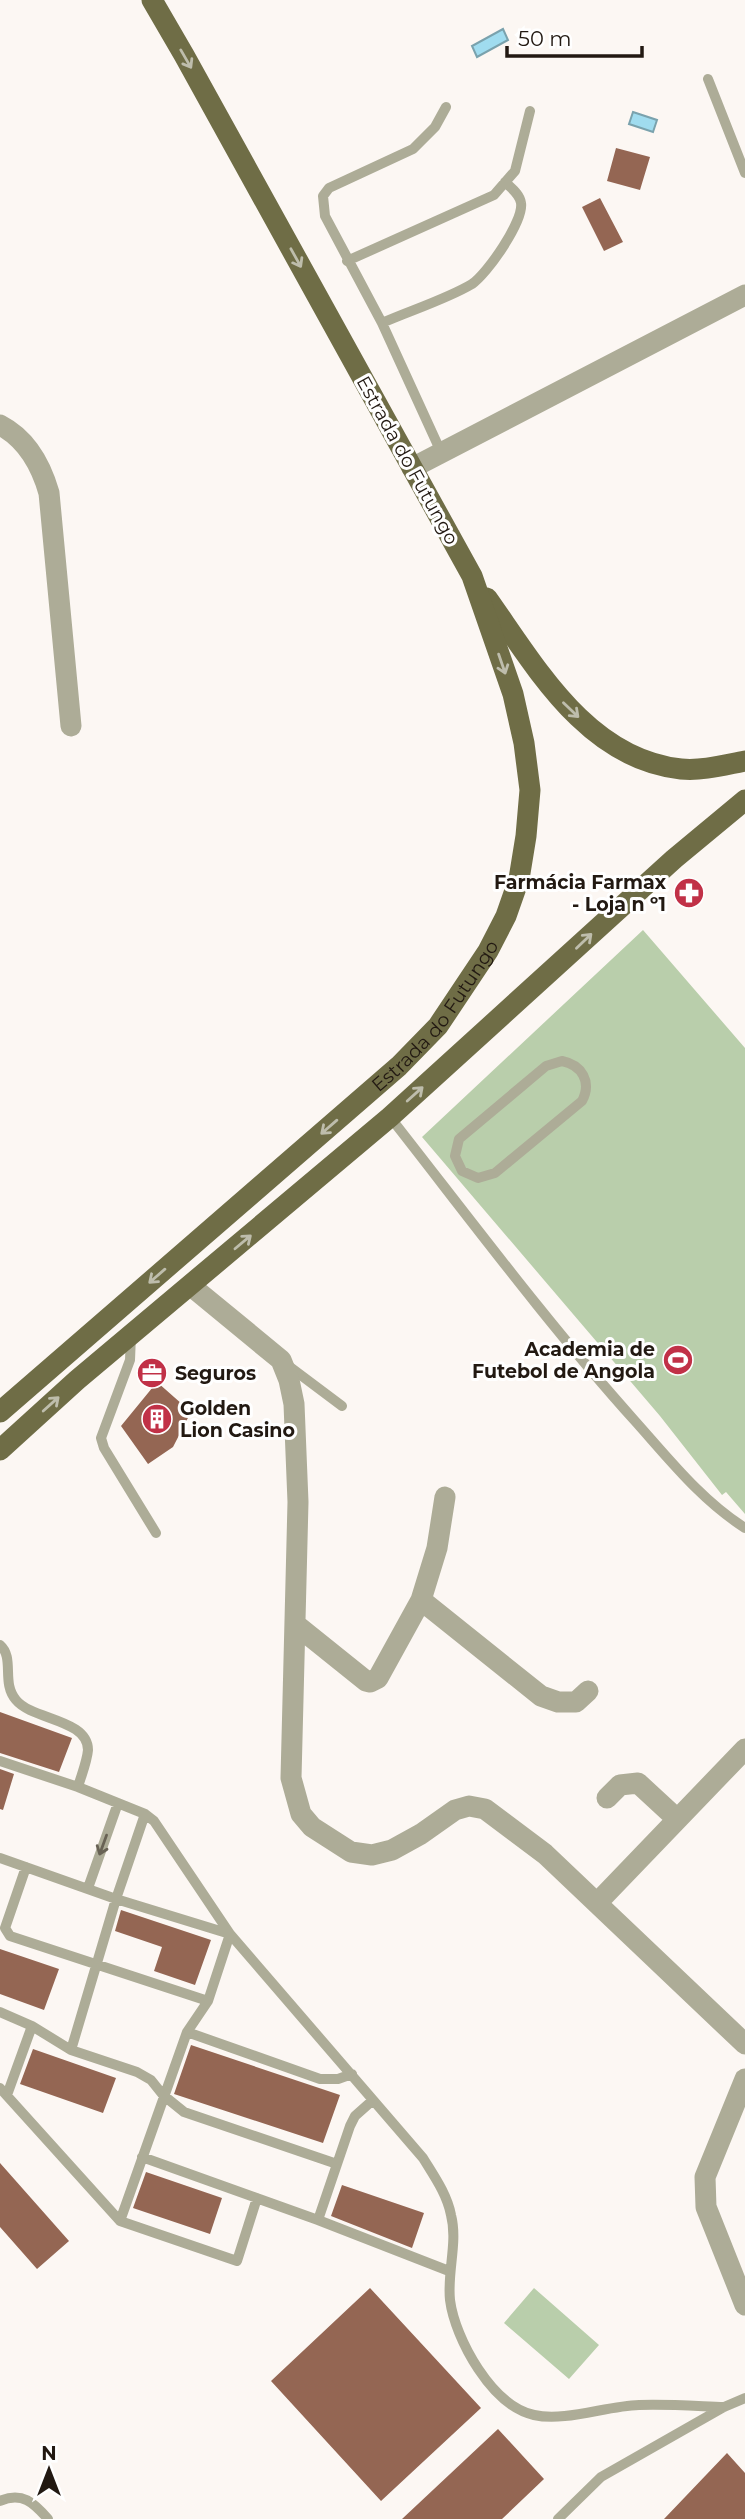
<svg xmlns="http://www.w3.org/2000/svg" width="745" height="2519" font-family="Montserrat,sans-serif">
  <rect width="100%" height="100%" fill="#fcf7f3"/>
  <path fill="#b9ceab" d="M643,930L745,1048V1514L726,1492L722,1495L660,1416L422,1137Z
    M534,2288L599,2345L569,2379L504,2323Z"/>
  <path fill="#a0dcef" stroke="#7aa2ad" stroke-width="2" d="M503,29L508,40L477,57L472,46Z
    M633,112L657,120L653,132L629,124Z"/>
  <path fill="#946653" d="M616,148L650,157L640,190L607,181Z
    M600,198L623,242L604,251L582,207Z
    M157,1382L191,1412L173,1447L148,1464L121,1426Z
    M0,1712L72,1738L59,1772L0,1753Z
    M0,1769L14,1774L3,1810L0,1809Z
    M121,1910L211,1940L195,1985L154,1971L162,1947L115,1931Z
    M0,1949L59,1969L44,2010L0,1994Z
    M191,2045L340,2095L323,2143L174,2094Z
    M33,2049L116,2078L103,2113L20,2084Z
    M0,2163L69,2241L37,2269L0,2227Z
    M146,2172L222,2198L210,2234L133,2208Z
    M342,2185L424,2213L412,2248L331,2216Z
    M370,2288L481,2408L381,2501L271,2381Z
    M498,2429L544,2479L502,2519H402Z
    M727,2453L745,2473V2519H664Z"/>
  <g fill="none" stroke-linecap="round" stroke-linejoin="round">
    <path stroke="#adac97" stroke-width="10" d="M708,79L745,173
      M347,261L494,195L515,171L530,111
      M382,323C409,311 447,299 472,284C487,274 524,221 521,203C520,194 511,188 505,182
      M441,452L382,323L325,216L323,196L329,188L413,149L435,127L446,107
      M562,1061C582,1065 592,1082 582,1101L495,1173L478,1178L462,1171L455,1156L459,1139L546,1066Z
      M390,1117C470,1219 548,1324 635,1421C669,1459 701,1500 745,1528
      M131,1335L130,1360L101,1438L104,1448L156,1533
      M286,1364L342,1406
      M0,1645C15,1658 1,1683 16,1700C32,1720 88,1719 88,1750C87,1762 81,1776 78,1787
      M0,1761L78,1787L145,1814L154,1821L230,1934L423,2158C434,2176 447,2194 451,2215C458,2242 447,2272 450,2300C455,2339 492,2406 534,2415C565,2422 606,2406 639,2405C667,2404 696,2406 724,2407
      M0,1858L116,1899L230,1934L208,2001L187,2032L120,2221
      M26,1867L5,1928L10,1936L208,2001
      M88,1888L118,1803
      M0,2012L32,2026L71,2050L137,2072L151,2080L163,2095L184,2112L337,2164
      M187,2032L320,2079H338L352,2074
      M71,2050L116,1899L145,1814
      M0,2088L120,2221L237,2261L257,2198
      M7,2095L32,2026
      M142,2157L318,2220L449,2271
      M318,2220L350,2126L355,2116L373,2100
      M0,2501C22,2491 34,2503 48,2519
      M558,2519L601,2477L724,2407L745,2398"/>
    <path stroke="#adac97" stroke-width="21" d="M0,425C27,439 41,465 49,493L71,726
      M412,468L745,295
      M191,1286L281,1360L289,1380L294,1404L298,1502L291,1778L301,1814L312,1827L351,1852L372,1855L392,1850L421,1834L455,1810L469,1806L485,1809L545,1854L745,2044
      M421,1600L541,1696L558,1702H576L588,1691
      M295,1624L366,1681L370,1682L378,1678L421,1600L437,1548L445,1497
      M607,1798L620,1785L638,1783L677,1819
      M598,1902L745,1749
      M745,2079L705,2177L706,2207L745,2305"/>
    <g stroke="#6f6d46" stroke-width="21">
      <path d="M487,598C536,667 587,759 681,769C703,771 724,765 745,761"/>
      <path id="s1" d="M0,1412L399,1066L438,1026L488,951L506,916L519,879L526,836L530,790L524,743L513,694L472,576L184,55L152,0"/>
      <path d="M0,1450L77,1380L390,1117L674,859L745,800"/>
    </g>
  </g>
  <defs><path id="oneway-shaft" d="M-6 0H5M1.5-3L5.5 0L1.5 3" fill="none" stroke-width="1.6" stroke-linecap="round" stroke-linejoin="round" transform="scale(1.75)"/></defs>
  <g stroke="#bebdac">
    <use href="#oneway-shaft" transform="translate(186 59) rotate(60)"/>
    <use href="#oneway-shaft" transform="translate(296 258) rotate(61)"/>
    <use href="#oneway-shaft" transform="translate(502 664) rotate(71)"/>
    <use href="#oneway-shaft" transform="translate(571 710) rotate(44)"/>
    <use href="#oneway-shaft" transform="translate(584 941) rotate(-44)"/>
    <use href="#oneway-shaft" transform="translate(415 1094) rotate(-42)"/>
    <use href="#oneway-shaft" transform="translate(329 1127) rotate(139)"/>
    <use href="#oneway-shaft" transform="translate(243 1242) rotate(-40)"/>
    <use href="#oneway-shaft" transform="translate(157 1276) rotate(139)"/>
    <use href="#oneway-shaft" transform="translate(51 1404) rotate(-42)"/>
  </g>
  <use stroke="#686254" href="#oneway-shaft" transform="translate(103 1845) rotate(110)"/>
  <defs>
    <g id="pharmacy-disc" transform="scale(1.575)"><circle r="9.5" fill="#c13147" stroke="#fff"/><path d="M-2-6h4v4h4v4h-4v4h-4v-4h-4v-4h4Z" fill="#fff"/></g>
    <g id="stadium-disc" transform="scale(1.575)"><circle r="9.5" fill="#c13147" stroke="#fff"/><path d="M0-5a6.5 5 0 1 0 0 10a6.5 5 0 1 0 0-10ZM-3.5-1.8h7v3.6h-7Z" fill="#fff"/></g>
    <g id="office-disc" transform="scale(1.575)"><circle r="9.5" fill="#c13147" stroke="#fff"/><path d="M-6-3h4V-5.5h4V-3h4V5H-6ZM-1-4.5V-3h2v-1.5ZM-6 0V1H6V0Z" fill="#fff"/></g>
    <g id="building-disc" transform="scale(1.575)"><circle r="9.5" fill="#c13147" stroke="#fff"/><path d="M-4-6H4V6H1V3H-1V6H-4ZM-2.5-4.3h1.7v1.8h-1.7ZM.8-4.3h1.7v1.8H.8ZM-2.5-1h1.7V.8h-1.7ZM.8-1h1.7V.8H.8Z" fill="#fff"/></g>
  </defs>
  <g fill-rule="evenodd">
    <use href="#pharmacy-disc" x="689" y="893"/>
    <use href="#stadium-disc" x="678" y="1360"/>
    <use href="#office-disc" x="152" y="1373"/>
    <use href="#building-disc" x="157" y="1419"/>
  </g>
  <g text-anchor="middle" stroke-width="6" stroke-linejoin="round" paint-order="stroke">
    <g font-size="19" fill="#221912" stroke="#fff">
      <text transform="translate(408 460) rotate(61)" y="7">Estrada do Futungo</text>
      <text dy="7" stroke="none"><textPath href="#s1" startOffset="590">Estrada do Futungo</textPath></text>
    </g>
    <g font-size="19" font-weight="bold" fill="#221912" stroke="#fff" text-anchor="end">
      <text x="666" y="889">Farmácia Farmax<tspan x="666" dy="22">- Loja n º1</tspan></text>
      <text x="655" y="1356">Academia de<tspan x="655" dy="22">Futebol de Angola</tspan></text>
      <text x="175" y="1380" text-anchor="start">Seguros</text>
      <text x="180" y="1415" text-anchor="start">Golden<tspan x="180" dy="22">Lion Casino</tspan></text>
    </g>
  </g>
  <g transform="translate(49 2470)" stroke="#ffffff" stroke-width="5" paint-order="stroke">
  <path d="M0-5L12 26L0 18L-12 26Z" fill="#221912"/>
  <text y="-10" font-size="19" font-weight="bold" text-anchor="middle" fill="#221912">N</text>
  </g>
  <path d="M507 46v10h135v-10" fill="none" stroke="#221912" stroke-width="3.5"/>
  <text x="518" y="46" font-size="21" fill="#221912" stroke="#ffffff" stroke-width="5" paint-order="stroke">50 m</text>
</svg>
